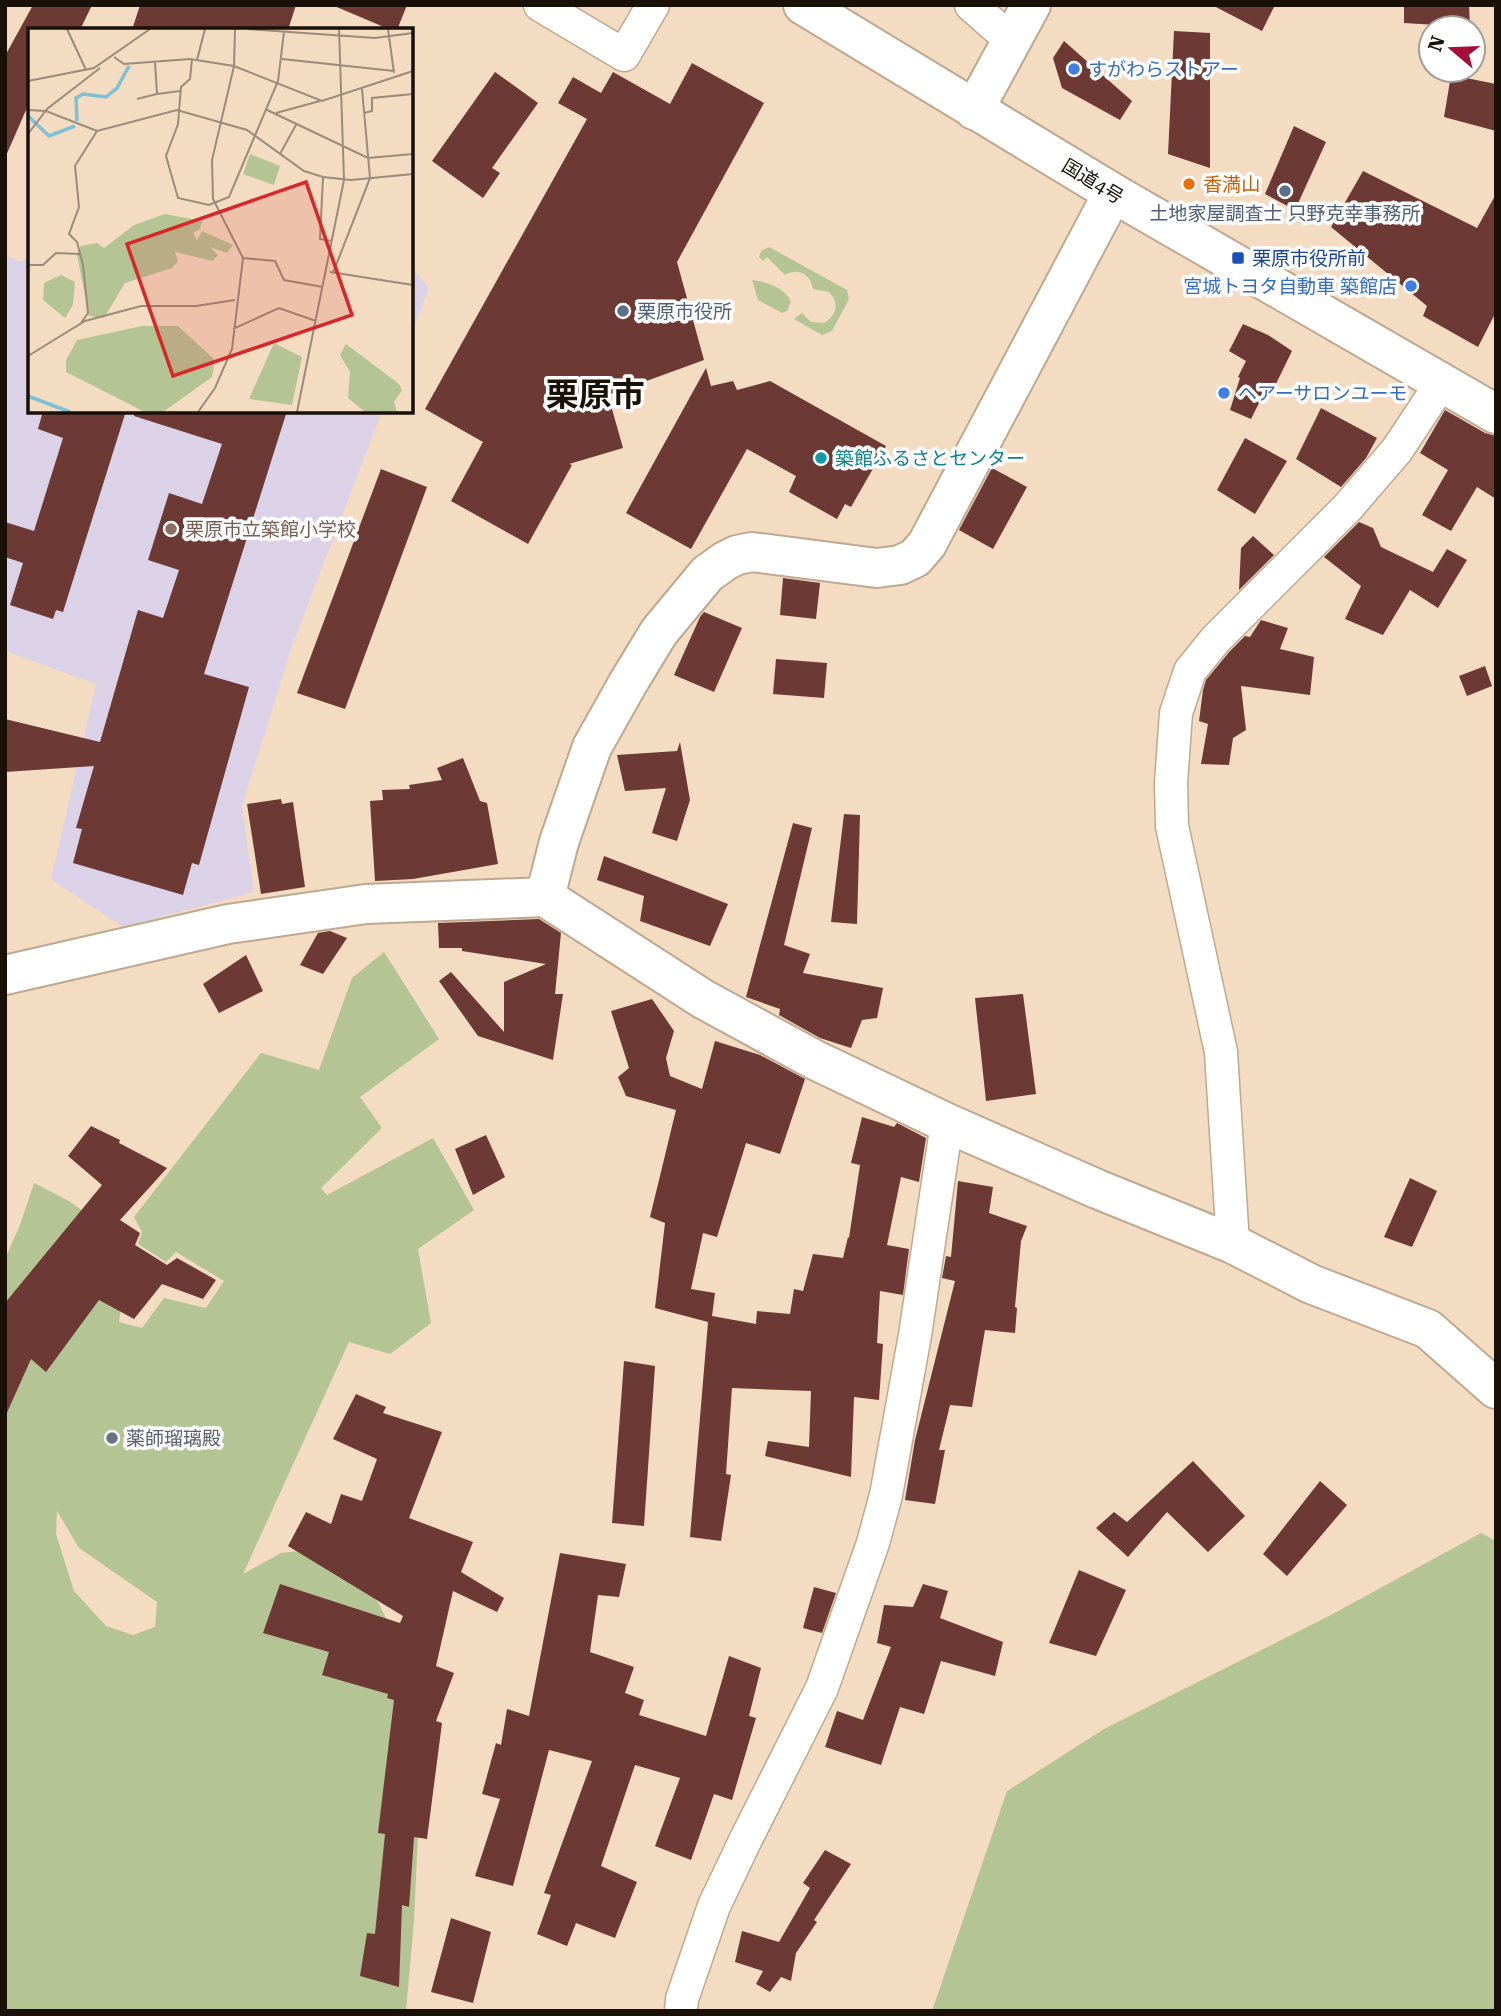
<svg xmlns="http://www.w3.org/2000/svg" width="1501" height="2016" font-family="'Roboto Serif','Noto Sans JP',serif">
  <rect width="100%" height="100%" fill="#f3dcc2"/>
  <path fill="#dbd2e7" d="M30,254V411H382L292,646L242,806L254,892L123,927L51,879L96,684L5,651V255L22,262Z
    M411,266L429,288L411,334Z"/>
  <path fill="#b5c494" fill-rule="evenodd" d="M769,247L847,290L849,299L832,331L822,335L794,319L802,313L811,322L824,323C837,315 840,303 829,292L813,289C811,274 798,267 785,275L767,257L763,261L759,257L761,251Z
    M752,280C767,282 783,287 791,301L787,311L782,313L758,300Z
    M384,952L439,1039L360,1097L382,1128L321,1188L327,1195L433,1138L474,1210L418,1249L431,1323L390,1354L349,1342L243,1574L281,1553L323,1548L352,1564L379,1604L403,1653L419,1812L414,1921L406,2011H5V1259L20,1225L34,1183L69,1201L107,1228L126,1272L119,1322L142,1328L164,1298L206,1308L224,1281L176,1252L166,1262L138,1244L142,1232L134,1217L261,1053L319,1070L352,978ZM57,1511L79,1548L157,1602L155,1627L133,1635L106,1626L74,1591L56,1534Z
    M1481,1533L1496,1541V2011H932L1007,1791L1104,1729L1329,1616Z"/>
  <path fill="#6c3934" d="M33,5H92L80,30H30V101L5,158V56Z
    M140,5H296L288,30H132Z
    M332,5H407L397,30H391Z
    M1212,5H1275L1262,31Z
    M1404,5H1469L1470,27L1404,23Z
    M1174,31L1210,33V168L1168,154Z
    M1064,41L1132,101L1120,120L1062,88L1053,58Z
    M692,63L764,103L677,262L704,360L608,395L623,448L569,464L572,465L528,544L451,501L483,442L425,409L587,119L558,103L573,77L601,93L613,72L670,104Z
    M495,72L538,103L492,168L500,173L483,198L432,161Z
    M1451,75L1496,84V131L1444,117Z
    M1294,126L1326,142L1295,210L1265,194Z
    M1363,171L1477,228L1496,194V312L1478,347L1423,316L1427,306L1331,227Z
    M1243,324L1268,335L1292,351L1271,394L1265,391L1251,419L1230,410L1240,378L1238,377L1246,361L1229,351Z
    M706,368L711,386L733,381L737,390L770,381L886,446L851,507L845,504L837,519L789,492L796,476L747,449L691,549L626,513Z
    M1321,408L1377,438L1366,458L1341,487L1296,459Z
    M1445,410L1485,433L1496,436V499L1477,487L1451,531L1422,515L1448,470L1420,453Z
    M43,411H126L63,612L56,610L53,619L10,605L23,563L5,557V522L34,531L63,438L38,429Z
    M134,411H287L204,674L249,687L199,865L192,863L183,895L73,863L82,829L76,828L94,766L5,772V719L100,742L138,610L163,618L179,570L148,560L169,493L202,504L222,444L134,416Z
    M1245,438L1287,461L1255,514L1217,490Z
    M992,468L1027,487L993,549L959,530Z
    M381,469L427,487L345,709L297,693Z
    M1359,522L1373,528L1381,547L1433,572L1447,549L1467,560L1438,608L1410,590L1383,635L1345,619L1361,586L1324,557Z
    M1253,536L1274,555L1239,590L1241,548Z
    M783,578L820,583L816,619L780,615Z
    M704,612L742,628L714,692L674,675L700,617Z
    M1261,620L1288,628L1280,649L1314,657L1310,695L1241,686L1246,730L1233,738L1229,765L1201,764L1208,724L1199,721L1203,690L1206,680L1230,651L1245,636L1250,637Z
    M776,659L827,663L824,698L773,694Z
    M1485,666L1492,686L1467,696L1459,676Z
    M680,742L690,800L677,841L652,833L666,788L625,791L617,755L677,751Z
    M463,758L480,801L487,803L498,864L413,879L375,881L370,801L383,800L382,790L410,789L409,785L442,780L437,768Z
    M281,799L282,804L293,802L305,887L261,894L247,804Z
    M844,814L860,815L857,924L831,922Z
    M793,823L812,828L784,945L810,954L803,973L883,988L877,1018L862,1020L851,1048L820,1038L779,1015L780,1009L746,997Z
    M604,856L728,904L710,946L640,921L644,896L597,880Z
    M539,919L561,933L555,994H563L553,1060L478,1036L439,981L451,972L504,1032V982L546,964L462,951V948H439L438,923Z
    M330,931L347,938L323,974L300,965L318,933Z
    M246,955L263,991L219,1013L203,984Z
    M1023,994L1036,1094L986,1101L975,998Z
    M652,999L674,1031L666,1058L670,1076L702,1089L715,1041L760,1055L805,1079L780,1154L746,1143L717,1237L703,1233L691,1289L715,1293L712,1316L756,1324L757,1311L790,1314L794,1289L803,1291L813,1254L843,1258L848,1237L849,1238L860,1165L851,1163L862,1117L894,1127L897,1123L926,1138L919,1182L901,1177L887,1245L909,1249L903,1295L880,1291L877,1343L883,1344L879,1400L854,1397L851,1477L765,1456L768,1441L809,1447L811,1391L732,1388L726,1474L731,1475L721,1541L690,1537L708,1322L655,1308L665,1223L650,1217L676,1110L626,1096L618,1077L629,1068L611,1011Z
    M91,1126L120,1140L119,1143L167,1168L120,1220L140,1233L135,1245L167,1265L177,1258L216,1280L203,1299L162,1284L134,1319L99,1300L46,1372L31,1359L5,1417V1303L102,1185L68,1156Z
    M486,1135L505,1177L473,1195L455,1149Z
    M1410,1178L1437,1191L1412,1247L1384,1237Z
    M958,1181L993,1187L989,1213L1027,1226L1021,1241L1015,1307L1017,1308L1015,1333L985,1330L972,1407L950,1405L939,1450H945L935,1504L905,1500L915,1440L955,1281L942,1278L946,1256L951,1257Z
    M624,1361L655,1366L644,1526L612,1523Z
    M356,1394L386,1407L383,1413L442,1432L409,1518L473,1542L461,1572L504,1598L497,1612L453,1591L436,1666L454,1673L436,1721L442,1723L427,1839L414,1837L409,1907L402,1905L399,1987L360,1976L367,1933L375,1934L385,1834L378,1833L394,1700L387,1698L388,1694L322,1675L329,1652L263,1633L280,1584L400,1623L403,1616L288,1546L306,1512L331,1524L341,1494L362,1501L377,1459L333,1439Z
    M1193,1461L1245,1516L1208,1552L1167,1512L1128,1557L1096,1528L1114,1512L1127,1522Z
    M1320,1481L1347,1505L1287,1576L1263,1554Z
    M560,1553L626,1564L619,1597L598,1595L590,1652L634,1667L625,1693L644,1700L639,1715L706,1736L729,1656L761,1668L749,1716L756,1718L732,1800L714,1794L691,1860L655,1846L680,1778L635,1765L601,1866L637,1882L615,1938L576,1923L567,1946L537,1934L551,1895L544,1893L592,1761L549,1750L513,1886L475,1876L500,1799L482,1794L496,1743L501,1745L507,1709L529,1716Z
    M1079,1570L1126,1590L1096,1656L1049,1643Z
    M923,1584L948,1591L940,1618L1003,1642L995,1676L941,1661L924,1714L900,1707L881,1765L825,1747L837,1711L863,1720L891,1647L877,1643L884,1605L913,1607Z
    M814,1587L836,1593L822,1633L803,1628Z
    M825,1850L851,1864L814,1920L817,1922L796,1953L791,1981L781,1977L770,1992L756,1984L763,1971L735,1962L742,1931L779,1942L810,1888L803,1883Z
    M451,1918L491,1932L473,2003L431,1992Z"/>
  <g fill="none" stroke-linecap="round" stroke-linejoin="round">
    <g stroke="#bea990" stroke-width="35">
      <path id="street" d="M540,5L624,55L653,5
        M971,5L1012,41
        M1233,1244L1221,1052L1172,826L1171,783L1176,713L1190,671L1216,639L1348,507L1397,450L1442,382
        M681,2011L682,1999L714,1906L745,1841L822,1688L873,1543L886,1495L915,1335L947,1123"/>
    </g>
    <g stroke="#bea990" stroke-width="42">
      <path id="secondary" d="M974,110L1031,5
        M545,897L703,999L815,1060L947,1123L1097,1189L1233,1244L1311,1284L1428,1329L1496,1389
        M5,975L228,924L366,904L545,897L559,842L592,747L628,683L659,632L707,574L725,561L737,555L752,552L877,568L900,565L915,558L927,544L1113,193"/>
    </g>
    <g stroke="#bea990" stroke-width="42">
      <path id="highway" d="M803,5L1113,193L1496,414"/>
    </g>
    <use href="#street" stroke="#fff" stroke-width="32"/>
    <use href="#secondary" stroke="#fff" stroke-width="38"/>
    <use href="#highway" stroke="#fff" stroke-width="38"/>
  </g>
  <g fill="#3f7fe0" stroke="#fff" stroke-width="2.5">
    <circle cx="1074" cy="69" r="7"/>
    <circle cx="1411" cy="286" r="7"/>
    <circle cx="1224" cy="393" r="7"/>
  </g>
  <circle fill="#e8710a" stroke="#fff" stroke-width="2.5" cx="1189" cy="184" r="7"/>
  <g fill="#5c6f8a" stroke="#fff" stroke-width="2.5">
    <circle cx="1285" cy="191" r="7"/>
    <circle cx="623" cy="311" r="7"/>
  </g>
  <rect fill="#1a4fb4" stroke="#fff" stroke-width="2.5" x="1231" y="251" width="14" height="14" rx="3.5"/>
  <circle fill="#0f9aa8" stroke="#fff" stroke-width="2.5" cx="821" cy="458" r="7"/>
  <circle fill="#8d6e63" stroke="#fff" stroke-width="2.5" cx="171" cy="529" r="7"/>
  <circle fill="#6b7280" stroke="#fff" stroke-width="2.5" cx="112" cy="1438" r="7"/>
  <g text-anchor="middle" stroke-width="7" stroke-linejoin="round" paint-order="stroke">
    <g font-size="19" fill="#366cbe" stroke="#fff" text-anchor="start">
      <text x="1088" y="76">すがわらストアー</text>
      <text x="1397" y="293" text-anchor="end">宮城トヨタ自動車 築館店</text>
      <text x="1238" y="400">ヘアーサロンユーモ</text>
    </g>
    <g font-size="19" fill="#191108" stroke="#fff">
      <text transform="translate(1093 181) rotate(31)" y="7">国道4号</text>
    </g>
    <g font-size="19" fill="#c56008" stroke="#fff" text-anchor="start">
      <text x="1203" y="191">香満山</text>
    </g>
    <g font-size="19" fill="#4e5e75" stroke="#fff">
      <text x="1285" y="220">土地家屋調査士 只野克幸事務所</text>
      <text x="637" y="318" text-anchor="start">栗原市役所</text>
    </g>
    <g font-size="19" fill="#164399" stroke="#fff" text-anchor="start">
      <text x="1252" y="265">栗原市役所前</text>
    </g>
    <g font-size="19" fill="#0d838f" stroke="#fff" text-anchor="start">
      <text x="835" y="465">築館ふるさとセンター</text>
    </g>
    <g font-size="19" fill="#785e54" stroke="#fff" text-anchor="start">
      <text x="185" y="536">栗原市立築館小学校</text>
    </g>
    <g font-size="19" fill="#5b616d" stroke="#fff" text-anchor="start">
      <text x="126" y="1445">薬師瑠璃殿</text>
    </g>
    <g font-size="33" font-weight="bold" fill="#191108" stroke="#fff">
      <text x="595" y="406">栗原市</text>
    </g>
  </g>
  <g transform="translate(28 28)">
    <rect width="385" height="385" fill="#f3dcc2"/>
    <path d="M222,126L252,138L246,157L215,146ZM137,186L174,193L172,201L165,205L169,212L174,203L205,217L199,225L182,219L190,227L185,233L147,224L150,233L144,240L97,255L76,290L61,288L49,227L52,218L69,215L76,220L106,197ZM33,247L47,254L45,277L37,290L15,272L16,255ZM114,298H150L187,332L184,349L135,384H117L38,344V332L49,312ZM246,315L274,329L264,377L221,371ZM318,316L371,356L374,362L366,374L369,384H337L320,370L322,344L312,327Z" fill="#b5c494"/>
    <path fill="none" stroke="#7dc1d4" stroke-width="3.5" d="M0,88L21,108L47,98M49,93L48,70L55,66L78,69L89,60L101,38M0,368L42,384"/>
    <path fill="none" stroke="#9c8b78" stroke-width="2" d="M39,1L58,42M207,1L206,38L184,132L185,171L215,230L247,233L256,252L295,259M220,1L347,10L385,5M360,1L366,45M86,29L96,36L162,31L206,38L294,73L385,43M164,31L162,51L153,59L150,96L138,128L150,170L181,177L201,169L250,53L256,4M254,31L366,43M169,32L177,1M0,53L66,40L122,1M129,66L152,63M109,71L129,66L127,34M237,81L340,130L385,126M0,82L18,83L69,103L149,82L219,102L276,143L295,149L323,152L385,146M248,85L292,73M336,85L344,83V70L385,66M0,106L19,81L72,40M252,126L269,95M295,149L292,211L304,213M0,237H15L28,225L52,226M302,244L385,257M305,245L342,150L334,61M53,295L60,285L55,237L49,214L41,206L51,179L47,138L69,103M205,301L251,280L288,293M0,328L57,293L113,278H168L207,272M170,384L187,360L204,321L215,230M269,384L316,152L311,1"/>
    <path fill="#d62828" fill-opacity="0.15" stroke="#d62828" stroke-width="3.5" d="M278,154L324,287L145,348L99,216Z"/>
    <rect width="385" height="385" fill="none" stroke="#191108" stroke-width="3.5"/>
  </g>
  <rect width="1501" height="2016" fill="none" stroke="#191108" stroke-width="14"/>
  <g transform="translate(1452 49) rotate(289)"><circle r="33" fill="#ffffff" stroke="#a3a09c" stroke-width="2"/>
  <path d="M0-5L12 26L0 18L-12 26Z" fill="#a60d38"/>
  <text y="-10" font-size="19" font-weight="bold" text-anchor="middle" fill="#191108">N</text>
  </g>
</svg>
